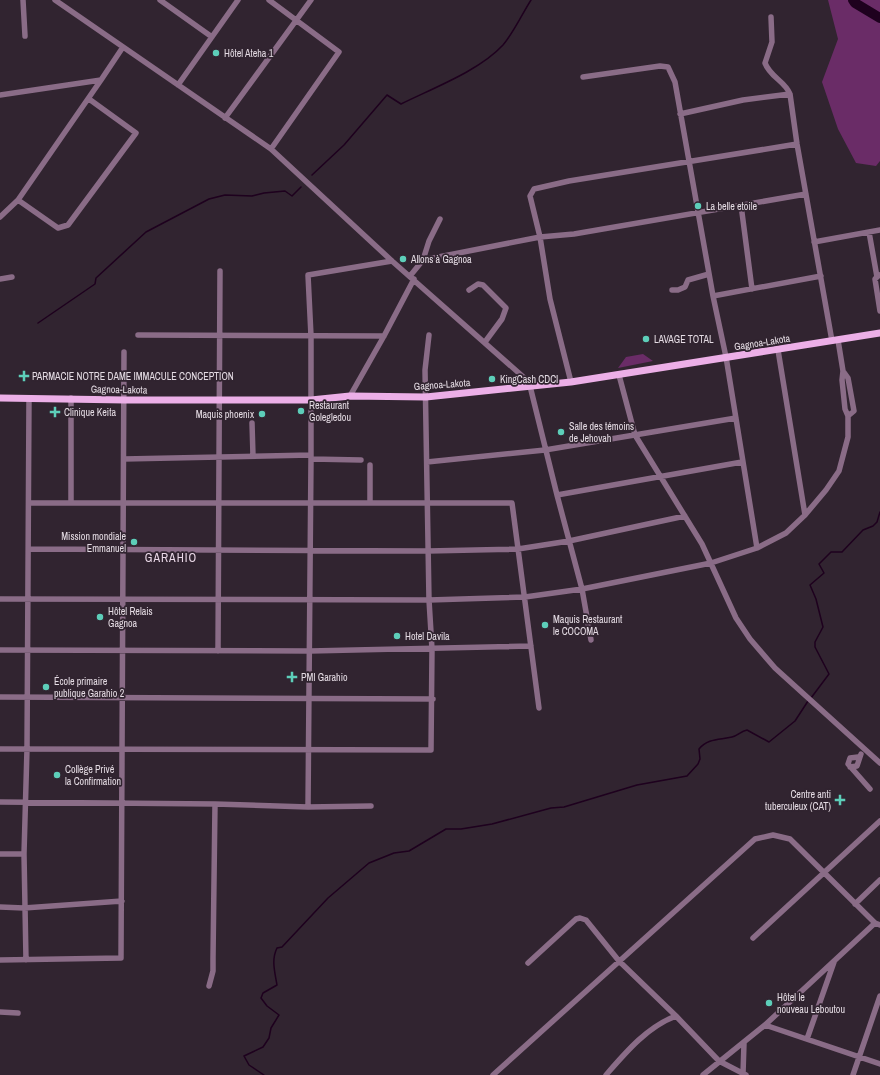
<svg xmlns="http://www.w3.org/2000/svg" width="880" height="1075" font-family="'Archivo Narrow',sans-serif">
  <rect width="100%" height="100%" fill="#312430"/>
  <path fill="#6a2c67" d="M828,0H880V161L876,166L856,163L838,129L822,82L838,39Z
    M643,354L653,361L618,368L626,357Z"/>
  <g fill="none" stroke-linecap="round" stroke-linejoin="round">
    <path stroke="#1e011e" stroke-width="1.5" d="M312,175L344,145L387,95L401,104C433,88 479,71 503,45C514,32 522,14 531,0
      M38,323L95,284L96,278L146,232L209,199L225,195L252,196L264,193L285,191L292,196L301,187
      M811,698L829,674L815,647V642L823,627L816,599L810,585L824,573L819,564L831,552H842L863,530L873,526L877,522L880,512
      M264,1075L249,1065L244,1056L263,1047L269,1038L271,1028L279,1015L267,1006L261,998L263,993L277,985C275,973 271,960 277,948L282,947L328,898L369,863L394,853L409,851L446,829H461L492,824L551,808L564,807L637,785L687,776L698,764L700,759L699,749C708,738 720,740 732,737C737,736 741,731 747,730L769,742L795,721L808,701"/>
    <path stroke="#1e011e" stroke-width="10" d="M853,0L855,3L880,18"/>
    <path stroke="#8a6c87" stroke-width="5.5" d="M23,0L25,36
      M55,0L271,149L392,261L529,382L557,495L582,589L591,640
      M160,0L212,37
      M269,0L339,52L271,149
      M771,17L772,42L765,63C770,77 785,81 790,94L797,144L832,341
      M583,77L660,66L668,67L675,82L713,296L726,357L757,548
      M101,80L123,47
      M178,85L238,0
      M0,95L101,80L18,200L0,217
      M680,114L743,100L790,94
      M225,118L311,0
      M18,200L58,228L68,225L136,133L89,99
      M741,205L752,289
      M869,232L877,277
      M814,242L880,230
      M423,260L429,241L440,219
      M879,275L875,279L880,311
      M410,276L423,260L540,237L574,234L806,194
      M0,279L12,277
      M469,290L478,284L483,285L506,308L502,319L485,342
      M672,290H678L685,287L688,280L709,274
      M713,296L821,276
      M138,335L384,336
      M778,350L805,515
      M843,371L848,378L854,411L848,416
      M619,375L635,435L702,544L736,618L750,639L775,668L880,763
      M571,382L550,299L540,237L530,196L534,189L569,181L797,144
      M350,396L384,336L414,279
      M71,398V503
      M252,423L253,456
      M124,459L311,455
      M311,459L361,460
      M427,462L545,450L736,418
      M370,465V503
      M557,495L742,462
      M29,503H512L539,708
      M29,549L428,551L518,549L569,541L685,516
      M0,599L429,600L525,597L582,589L711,563L757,548L786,533L805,515L826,490L839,471L848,437V416L845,409L842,380L843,371L838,340
      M0,650L310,651L531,646
      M218,651L220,271
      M0,697L433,699
      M0,749L431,750L432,649L429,600L425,370L429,335
      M858,757L850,758L848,764L870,789
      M850,767L857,766L861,754
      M0,802L215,804L308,807L371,806
      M308,807L311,459V336L308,275L392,261
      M0,854H24
      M855,904L880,880
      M0,907L24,908L122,901
      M753,938L880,821
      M0,960L121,958L124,352
      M26,960L24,854L27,749L29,398
      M528,963L576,919L580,918L586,920L619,961L676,1016L719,1061L746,1075
      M209,986L213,971V958L215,804
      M0,1012L18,1013
      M765,1025L880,1064
      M807,1039L834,962
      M743,1074L744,1043
      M493,1075L755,839L773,835L790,839L875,923L880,925
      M606,1075C626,1052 647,1027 676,1016
      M703,1075L765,1025L875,923
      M853,1075L880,996"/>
    <path stroke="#ecafe7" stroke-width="7" d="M0,398L125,400H311L350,396L426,397L571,382L880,333"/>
  </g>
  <g fill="#5dceb9" stroke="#312430" stroke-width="1.5">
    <circle cx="216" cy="53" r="4"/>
    <circle cx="698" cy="206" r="4"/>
    <circle cx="403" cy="259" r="4"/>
    <circle cx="646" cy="339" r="4"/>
    <path d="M22 370h4v4h4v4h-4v4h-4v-4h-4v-4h4z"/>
    <circle cx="492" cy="379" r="4"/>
    <circle cx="301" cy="411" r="4"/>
    <path d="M53 406h4v4h4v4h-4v4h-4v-4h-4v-4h4z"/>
    <circle cx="262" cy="414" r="4"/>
    <circle cx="561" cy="432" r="4"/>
    <circle cx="134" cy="542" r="4"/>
    <circle cx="100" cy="617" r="4"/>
    <circle cx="545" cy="625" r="4"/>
    <circle cx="397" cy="636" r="4"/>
    <path d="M290 671h4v4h4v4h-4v4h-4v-4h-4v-4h4z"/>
    <circle cx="46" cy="687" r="4"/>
    <circle cx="57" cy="775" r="4"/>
    <path d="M838 794h4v4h4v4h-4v4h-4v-4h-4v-4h4z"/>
    <circle cx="769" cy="1003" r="4"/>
  </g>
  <g text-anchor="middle" stroke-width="3.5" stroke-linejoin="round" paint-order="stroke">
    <g font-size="10" fill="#e4dbe3" stroke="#312430" text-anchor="start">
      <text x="224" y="57">Hôtel Ateha 1</text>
      <text x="706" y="210">La belle etoile</text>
      <text x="411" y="263">Allons à Gagnoa</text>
      <text x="654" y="343">LAVAGE TOTAL</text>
      <text x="32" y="380">PARMACIE NOTRE DAME IMMACULE CONCEPTION</text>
      <text x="500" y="383">KingCash CDCI</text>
      <text x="309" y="409">Restaurant<tspan x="309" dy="12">Golegledou</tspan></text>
      <text x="64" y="416">Clinique Keita</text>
      <text x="254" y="418" text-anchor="end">Maquis phoenix</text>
      <text x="569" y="430">Salle des témoins<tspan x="569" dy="12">de Jehovah</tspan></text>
      <text x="126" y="540" text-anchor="end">Mission mondiale<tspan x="126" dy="12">Emmanuel</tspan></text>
      <text x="108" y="615">Hôtel Relais<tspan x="108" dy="12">Gagnoa</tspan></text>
      <text x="553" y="623">Maquis Restaurant<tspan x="553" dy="12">le COCOMA</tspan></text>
      <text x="405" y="640">Hotel Davila</text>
      <text x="301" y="681">PMI Garahio</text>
      <text x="54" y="685">École primaire<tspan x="54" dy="12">publique Garahio 2</tspan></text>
      <text x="65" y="773">Collège Privé<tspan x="65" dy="12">la Confirmation</tspan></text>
      <text x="831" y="798" text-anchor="end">Centre anti<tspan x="831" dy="12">tuberculeux (CAT)</tspan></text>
      <text x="777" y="1001">Hôtel le<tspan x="777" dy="12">nouveau Leboutou</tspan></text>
    </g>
    <g font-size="10" fill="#e4dbe3" stroke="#312430">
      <text transform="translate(762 342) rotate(-9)" y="4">Gagnoa-Lakota</text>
      <text transform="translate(442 384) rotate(-4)" y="4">Gagnoa-Lakota</text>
      <text transform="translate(119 389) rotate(1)" y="4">Gagnoa-Lakota</text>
    </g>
    <g font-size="12" letter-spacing="1" fill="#ebd9e8" stroke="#312430">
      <text x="171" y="562">GARAHIO</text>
    </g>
  </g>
</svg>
